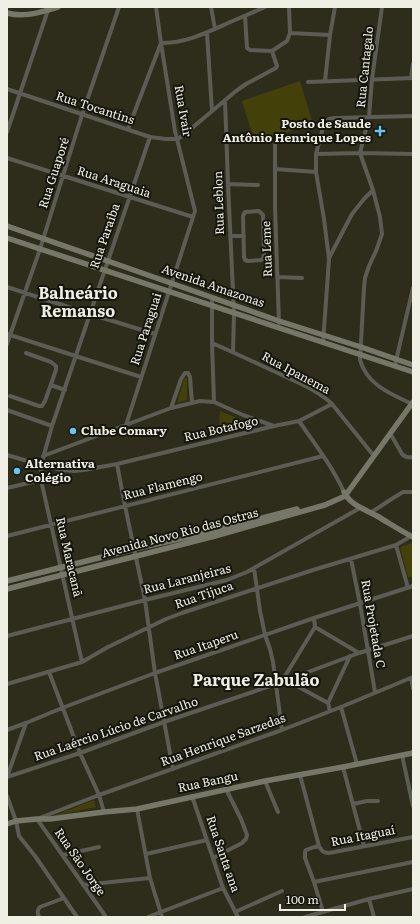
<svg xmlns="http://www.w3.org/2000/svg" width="420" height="924" font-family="Literata,serif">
  <rect width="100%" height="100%" fill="#2e2d1b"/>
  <path fill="#43400a" d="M300,81L313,124L255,143L242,101Z
    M186,377L187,380V400L177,403L184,379Z
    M220,411L252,424L219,432Z
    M412,543H413V576L408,578L400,547Z
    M94,800L96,807L54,816Z"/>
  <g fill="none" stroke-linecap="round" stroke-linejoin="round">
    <path stroke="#5d5c54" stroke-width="4" d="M211,7L215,29
      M289,7L290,33
      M382,7L372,79L369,117L360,153L373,190L380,217L382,234L376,251L369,266L365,278L364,288L360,360C367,385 391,394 412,404
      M245,16L247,48L250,50L272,51L287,41L290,33L330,35
      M207,33L212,111
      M411,78L413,64
      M325,81L330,35L335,7
      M308,82L413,78
      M7,89L150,137L166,139H178L186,133L236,91L246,84L276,68L277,66L272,51
      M225,100L228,184L234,313L233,352
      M128,129L161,43C185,43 204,34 226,24C239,18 252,13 265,7
      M7,132L48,10
      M275,144V207L279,323
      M316,154L360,153L413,154
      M7,158L193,217
      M275,169L316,172
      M228,184L258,185
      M259,211L263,215L264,255L263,259L261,260L248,261L245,260L244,257L243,216L245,212Z
      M230,236H244
      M329,258L352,214L364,199L373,190
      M278,277L302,278
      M7,287L90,314L155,334
      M212,298V343L214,402
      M7,334L141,377
      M212,343C235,353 258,364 280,374C298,383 318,390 332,404L374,456
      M323,343L329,259L324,219L316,172V154L324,124L329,119L335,118L413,116
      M7,344L40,249L82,115L119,7
      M395,365L413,288
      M51,385L65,390
      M10,396L39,406H42L45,401L56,370V366L51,362L26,353
      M171,408L181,379L185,373H188L190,377L192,403
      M7,410L52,426
      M299,421C315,444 332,466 344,492
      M126,425L195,211L175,131L161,43L156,7
      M390,433L402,454C405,457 408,458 413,457
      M7,455L41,465L62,470L74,471L84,470L117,464L274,426L299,421L332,404
      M43,456L171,408L200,401L214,402L243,415L274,426
      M117,464L125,506L145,600L155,673L173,769
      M7,488L41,480
      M370,513L398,495L403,492H413
      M7,536L323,456
      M396,545L408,588
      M351,559L360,604L375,692
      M254,568L260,611L265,635L270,649L273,662L282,730
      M315,627L359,653
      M7,636L145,600L227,580L247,572L360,508
      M82,662L41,480V465L52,426L150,137
      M49,672L80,753L99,795L104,812
      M411,678L413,688
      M286,680L328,703
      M282,681L315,627L314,618
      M7,684L82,662L108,647L166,619L182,613L313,570L396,545L413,535
      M341,707L357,764
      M330,711L328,703L350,656
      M7,730L26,723L62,708L155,673L314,618L413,586
      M402,755L413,806
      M343,767L364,846
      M300,775L319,846L314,847L306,850L305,852V858L314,882L323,912
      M7,777L80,753L164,722L276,684L359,653L413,636
      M7,777L26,723
      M265,781L278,812
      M7,796L16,821L19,836L35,856L77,917
      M192,796L223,888L238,917
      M353,804L367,801H378
      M137,809L150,878L162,917
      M319,846C322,851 323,853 329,853L413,837
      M146,854L207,840
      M63,855L99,847
      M213,858L242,843L246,839L247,835L241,819L226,789
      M314,882L413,862
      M83,885L150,878
      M369,899L374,917
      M235,912L282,891
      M39,917C37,913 37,910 40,907L64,898
      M106,917L37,819L99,795L282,730L341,707L413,677
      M148,917L223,888
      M305,917L369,899L413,889"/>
    <path stroke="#777769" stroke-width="5.5" d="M7,13C24,18 41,12 58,7
      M7,226L122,266L279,321L361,347L413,365
      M7,238L413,372
      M344,492C351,506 365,509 377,516C389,523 401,531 413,537
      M7,581L134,549L197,535L297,509
      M7,589L215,536L325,505L345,496L413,402
      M7,824L16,821L37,819H50L104,812L137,809L265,781L343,767L413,753"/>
  </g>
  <g fill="#67c4ef" stroke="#15150d" stroke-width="1.5">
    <path d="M378 125h4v4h4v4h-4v4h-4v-4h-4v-4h4z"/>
    <circle cx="73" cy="431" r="4"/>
    <circle cx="17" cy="471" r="4"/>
  </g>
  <g text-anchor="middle" stroke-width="4" stroke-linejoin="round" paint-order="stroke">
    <g font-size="12" fill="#f0efe4" stroke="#15150d">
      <text transform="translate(365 67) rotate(-84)" y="4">Rua Cantagalo</text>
      <text transform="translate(95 108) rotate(18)" y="4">Rua Tocantins</text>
      <text transform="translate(183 111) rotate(80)" y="4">Rua Ivair</text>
      <text transform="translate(54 173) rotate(-72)" y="4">Rua Guaporé</text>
      <text transform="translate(114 182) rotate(18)" y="4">Rua Araguaia</text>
      <text transform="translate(219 203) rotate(-92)" y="4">Rua Leblon</text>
      <text transform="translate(105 236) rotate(-71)" y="4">Rua Paraíba</text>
      <text transform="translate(267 249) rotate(-92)" y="4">Rua Leme</text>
      <text transform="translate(213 286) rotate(19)" y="4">Avenida Amazonas</text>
      <text transform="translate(146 329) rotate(-72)" y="4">Rua Paraguai</text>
      <text transform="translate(296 373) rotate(28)" y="4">Rua Ipanema</text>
      <text transform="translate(221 429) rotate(-13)" y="4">Rua Botafogo</text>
      <text transform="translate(163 486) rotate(-14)" y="4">Rua Flamengo</text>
      <text transform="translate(180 533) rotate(-15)" y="4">Avenida Novo Rio das Ostras</text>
      <text transform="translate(69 557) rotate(77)" y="4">Rua Maracanã</text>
      <text transform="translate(187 579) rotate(-14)" y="4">Rua Laranjeiras</text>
      <text transform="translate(204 595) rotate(-19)" y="4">Rua Tijuca</text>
      <text transform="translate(373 624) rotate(80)" y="4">Rua Projetada C</text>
      <text transform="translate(206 645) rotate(-19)" y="4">Rua Itaperu</text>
      <text transform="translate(116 729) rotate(-19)" y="4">Rua Laércio Lúcio de Carvalho</text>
      <text transform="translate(223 740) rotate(-20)" y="4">Rua Henrique Sarzedas</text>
      <text transform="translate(208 782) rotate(-12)" y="4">Rua Bangu</text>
      <text transform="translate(363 836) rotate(-11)" y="4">Rua Itaguaí</text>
      <text transform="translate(223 854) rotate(71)" y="4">Rua Santa ana</text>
      <text transform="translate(80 862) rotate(55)" y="4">Rua São Jorge</text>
    </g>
    <g font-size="12" font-weight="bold" fill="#f0efe4" stroke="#15150d" text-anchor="start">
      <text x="371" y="128" text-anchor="end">Posto de Saude<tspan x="371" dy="14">Antônio Henrique Lopes</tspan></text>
      <text x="81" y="435">Clube Comary</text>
      <text x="25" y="468">Alternativa<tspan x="25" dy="14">Colégio</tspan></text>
    </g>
    <g font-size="16" font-weight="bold" fill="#f0efe4" stroke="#15150d">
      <text x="78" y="299">Balneário<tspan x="78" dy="18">Remanso</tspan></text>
      <text x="256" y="686">Parque Zabulão</text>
    </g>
  </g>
  <rect width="420" height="924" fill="none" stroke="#f0efe4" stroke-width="16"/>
  <path d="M280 904v6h65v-6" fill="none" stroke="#f0efe4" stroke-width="2"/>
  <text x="286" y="904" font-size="12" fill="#f0efe4" stroke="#15150d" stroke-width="3" paint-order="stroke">100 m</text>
</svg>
